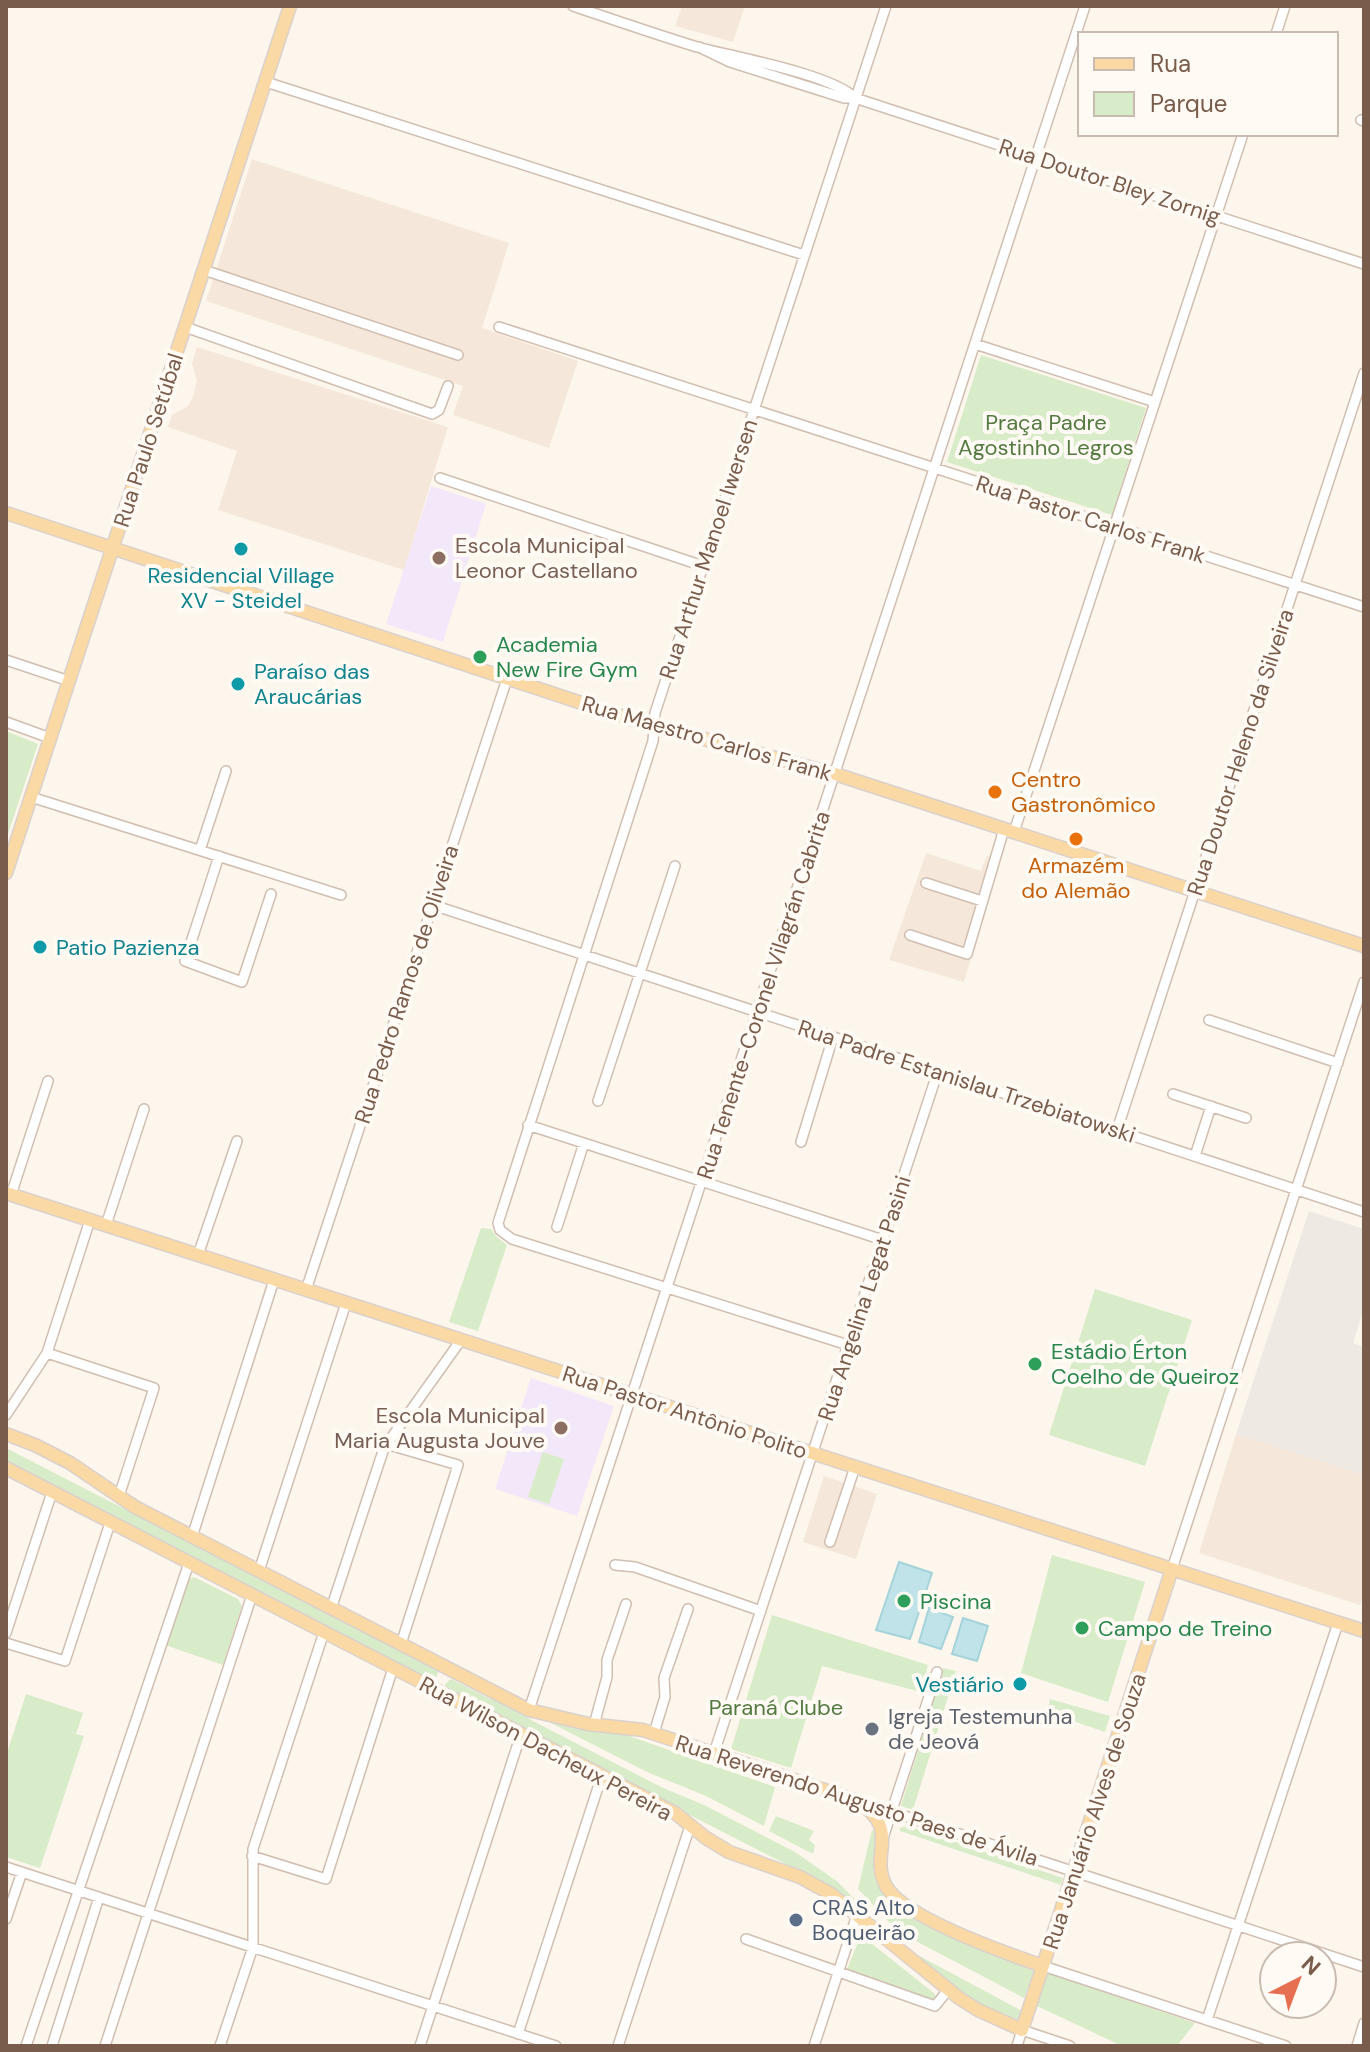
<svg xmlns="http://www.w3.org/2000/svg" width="1370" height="2052" font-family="'DM Sans',sans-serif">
  <rect width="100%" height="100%" fill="#fdf6ec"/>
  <path fill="#f5e8da" d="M682,6H745L733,42L675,26Z
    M252,159L509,243L482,328L578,361L549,448L453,415L463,386L206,301Z
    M197,347L448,427L404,570L218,510L237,451L168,427L172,415L188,406L193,397L197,381L192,363Z
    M926,853L981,871L987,855L992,858L991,865L998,870L964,982L889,960Z
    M1236,1434L1364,1475V1593L1360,1605L1199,1553Z
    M824,1476L877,1494L856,1559L803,1542Z"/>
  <path fill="#efe9e4" d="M1309,1211L1364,1229V1309L1353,1343L1364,1347V1475L1236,1434Z"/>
  <path fill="#f3e8fa" d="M431,486L486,504L443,642L386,624Z
    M531,1378L614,1406L577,1516L495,1489Z"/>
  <path fill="#d8ecc9" d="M981,355L1146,408L1112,515L947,462Z
    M6,731L38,744L6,840Z
    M481,1228L491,1229L496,1236L507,1245L478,1331L449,1322Z
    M1095,1289L1192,1320L1145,1466L1049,1435Z
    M6,1448L439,1671L433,1684L6,1463Z
    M543,1452L564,1459L549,1504L528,1497Z
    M1052,1555L1145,1582L1108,1702L1021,1673Z
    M194,1577L238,1599L242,1606L223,1665L165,1645L186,1581Z
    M772,1615L928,1665L921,1692L822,1666L791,1768L731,1749Z
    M943,1668L956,1671L913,1810L901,1806Z
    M451,1679L490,1699L507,1704L533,1721L661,1787L704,1805L795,1852L838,1882L861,1906L817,1880L445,1690V1684Z
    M26,1694L83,1713L76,1734L84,1736L40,1868L6,1857V1756Z
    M1050,1699L1110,1716L1105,1732L1047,1712Z
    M549,1722L629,1736L775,1787L764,1826L706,1796L647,1772Z
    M776,1816L814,1831L809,1840L815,1845L813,1854L769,1831Z
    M908,1826L1063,1878L1061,1885L900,1831V1828Z
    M872,1830L877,1833C875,1849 870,1867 876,1882C890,1917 998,1956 1034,1971L1024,1998L912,1939L890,1923L858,1889Z
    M861,1935L935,1994V1998L932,1999L847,1969Z
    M897,1944L1024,2012L1021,2020C982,2019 928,1967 897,1944Z
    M1046,1972L1195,2023L1177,2046H1122L1035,2005Z"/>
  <path fill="#bfe3e8" stroke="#a5d3da" stroke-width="2" d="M899,1562L932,1573L910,1639L876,1630Z
    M929,1608L953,1617L941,1649L919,1642Z
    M963,1618L988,1626L977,1661L952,1654Z"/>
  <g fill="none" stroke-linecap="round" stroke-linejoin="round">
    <g stroke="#d1beb0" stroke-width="12">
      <path id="minor" d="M573,6C614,20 655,34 697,47C734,57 831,74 855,98
        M1276,34L1285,6
        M699,47L730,62L844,98H855L1364,264
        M266,82L804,255
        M1361,120L1364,121
        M204,270L458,355
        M185,327L432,414L439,410L448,386
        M499,327L1364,607
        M975,344L1155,402
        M440,478L703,566
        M6,660L69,681
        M6,722L50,738
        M31,797L341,895
        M1014,832L1243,134
        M200,850L226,771
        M219,856L185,961L242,982L271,894
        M926,883L982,901
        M433,905L1364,1212
        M910,935L967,954L1004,829
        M1209,1020L1338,1063
        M1173,1094L1246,1118
        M598,1101L675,866
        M528,1125L883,1240
        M1117,1130L1364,373
        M801,1142L833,1037
        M1195,1156L1211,1106
        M11,1195L48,1081
        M106,1225L144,1109
        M557,1227L584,1143
        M198,1255L237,1141
        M306,1290L507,679
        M848,1345L512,1239L500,1230L498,1223L653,741L655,713L886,6
        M47,1353L154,1388L119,1496
        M6,1415L47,1353L90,1220
        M386,1444L458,1465L401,1644
        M192,1537L274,1280
        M830,1542L855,1467
        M615,1565L635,1567L761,1611
        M1172,1569L1364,982
        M259,1571L346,1303
        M331,1609L384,1448L461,1340
        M6,1633L52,1492
        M6,1643L65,1661L110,1523
        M529,1710L1085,6
        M594,1725L607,1677V1660L626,1604
        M654,1733L665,1697L664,1678L688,1609
        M714,1753L938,1071
        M862,1802L1364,1967
        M884,1835L937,1672
        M252,1856L326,1879L393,1668
        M6,1867L556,2046
        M6,1919L22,1872
        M746,1939L935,2006L948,1990
        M1043,1966L1286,2046
        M1207,2020L1338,1623
        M518,2034L602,1775
        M26,2046L189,1563
        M52,2046L99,1897
        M105,2046L252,1595
        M220,2046L253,1947V1849L324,1632
        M420,2046L521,1734
        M618,2046L690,1826
        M814,2046L857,1915
        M1017,2046L1022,2030L1070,2046
        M1357,2046L1364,2023"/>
    </g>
    <g stroke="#dad1cd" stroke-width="15">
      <path id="major" d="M6,513L630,719L835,774L1364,946
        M6,873L290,6
        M6,1193L1364,1631
        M6,1434L35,1445L70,1463L135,1507L529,1710L588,1724L643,1730L855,1800C904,1829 868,1853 886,1886C904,1918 1008,1954 1043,1966
        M6,1468L675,1813L706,1838L729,1852L800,1877L831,1894L959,1998L978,2010L1022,2030L1172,1569"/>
    </g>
    <use href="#minor" stroke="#fff" stroke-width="9"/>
    <use href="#major" stroke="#fbd9a5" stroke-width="12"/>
  </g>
  <g fill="#0f9aa8" stroke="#fffaf3" stroke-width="3">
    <circle cx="241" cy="549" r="8"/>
    <circle cx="238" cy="684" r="8"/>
    <circle cx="40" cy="947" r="8"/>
    <circle cx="1020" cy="1684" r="8"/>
  </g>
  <g fill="#8d6e63" stroke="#fffaf3" stroke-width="3">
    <circle cx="439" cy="558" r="8"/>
    <circle cx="561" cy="1428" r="8"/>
  </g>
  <g fill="#2e9e5b" stroke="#fffaf3" stroke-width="3">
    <circle cx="480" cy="657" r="8"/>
    <circle cx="1035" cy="1364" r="8"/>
    <circle cx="904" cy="1601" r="8"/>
    <circle cx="1082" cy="1628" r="8"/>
  </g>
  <g fill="#e8710a" stroke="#fffaf3" stroke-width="3">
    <circle cx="995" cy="792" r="8"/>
    <circle cx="1076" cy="839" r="8"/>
  </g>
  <circle fill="#6b7280" stroke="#fffaf3" stroke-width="3" cx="872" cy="1729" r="8"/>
  <circle fill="#5c6f8a" stroke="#fffaf3" stroke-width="3" cx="796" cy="1920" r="8"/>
  <g text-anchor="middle" stroke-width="8" stroke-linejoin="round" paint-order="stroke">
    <g font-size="22" fill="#7a5c4d" stroke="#fffaf3">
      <text transform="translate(1110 181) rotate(18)" y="8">Rua Doutor Bley Zornig</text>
      <text transform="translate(148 440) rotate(-72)" y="8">Rua Paulo Setúbal</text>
      <text transform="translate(1091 519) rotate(18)" y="8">Rua Pastor Carlos Frank</text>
      <text transform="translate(708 549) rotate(-72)" y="8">Rua Arthur Manoel Iwersen</text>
      <text transform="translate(707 738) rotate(16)" y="8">Rua Maestro Carlos Frank</text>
      <text transform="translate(1240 752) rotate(-72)" y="8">Rua Doutor Heleno da Silveira</text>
      <text transform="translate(406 984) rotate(-72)" y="8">Rua Pedro Ramos de Oliveira</text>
      <text transform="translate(763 995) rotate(-72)" y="8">Rua Tenente-Coronel Vilagrán Cabrita</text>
      <text transform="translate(967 1081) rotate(18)" y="8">Rua Padre Estanislau Trzebiatowski</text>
      <text transform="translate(864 1298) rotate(-72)" y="8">Rua Angelina Legat Pasini</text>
      <text transform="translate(685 1412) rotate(18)" y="8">Rua Pastor Antônio Polito</text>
      <text transform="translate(546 1748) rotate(28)" y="8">Rua Wilson Dacheux Pereira</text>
      <text transform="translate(857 1800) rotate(18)" y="8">Rua Reverendo Augusto Paes de Ávila</text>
      <text transform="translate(1094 1811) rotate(-72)" y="8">Rua Januário Alves de Souza</text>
    </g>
    <g font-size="22" fill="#537a41" stroke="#fffaf3">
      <text x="1046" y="430">Praça Padre<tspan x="1046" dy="25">Agostinho Legros</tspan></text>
      <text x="776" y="1715">Paraná Clube</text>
    </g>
    <g font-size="22" fill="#785e54" stroke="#fffaf3" text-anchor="start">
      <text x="455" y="553">Escola Municipal<tspan x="455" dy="25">Leonor Castellano</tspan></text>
      <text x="545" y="1423" text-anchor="end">Escola Municipal<tspan x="545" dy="25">Maria Augusta Jouve</tspan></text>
    </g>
    <g font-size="22" fill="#0d838f" stroke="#fffaf3" text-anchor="start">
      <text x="241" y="583" text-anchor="middle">Residencial Village<tspan x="241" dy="25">XV - Steidel</tspan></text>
      <text x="254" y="679">Paraíso das<tspan x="254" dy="25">Araucárias</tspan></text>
      <text x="56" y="955">Patio Pazienza</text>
      <text x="1004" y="1692" text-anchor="end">Vestiário</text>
    </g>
    <g font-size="22" fill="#27864d" stroke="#fffaf3" text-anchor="start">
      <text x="496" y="652">Academia<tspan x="496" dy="25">New Fire Gym</tspan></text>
      <text x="1051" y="1359">Estádio Érton<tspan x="1051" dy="25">Coelho de Queiroz</tspan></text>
      <text x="920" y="1609">Piscina</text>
      <text x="1098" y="1636">Campo de Treino</text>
    </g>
    <g font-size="22" fill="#c56008" stroke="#fffaf3" text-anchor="start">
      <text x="1011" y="787">Centro<tspan x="1011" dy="25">Gastronômico</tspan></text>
      <text x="1076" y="873" text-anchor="middle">Armazém<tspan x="1076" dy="25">do Alemão</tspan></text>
    </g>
    <g font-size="22" fill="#5b616d" stroke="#fffaf3" text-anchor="start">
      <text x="888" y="1724">Igreja Testemunha<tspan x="888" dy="25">de Jeová</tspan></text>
    </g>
    <g font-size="22" fill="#4e5e75" stroke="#fffaf3" text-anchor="start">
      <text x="812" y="1915">CRAS Alto<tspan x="812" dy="25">Boqueirão</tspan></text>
    </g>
  </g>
  <rect width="1370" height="2052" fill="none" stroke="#7a5c4d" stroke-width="16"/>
  <rect x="1078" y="32" width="260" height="104" fill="#fffaf3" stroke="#cabbb1" stroke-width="2"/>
  <rect x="1094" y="58" width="40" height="12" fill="#fbd9a5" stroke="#cabbb1" stroke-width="2"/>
  <text x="1150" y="72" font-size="24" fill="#7a5c4d">Rua</text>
  <rect x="1094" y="92" width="40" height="24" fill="#d8ecc9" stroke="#cabbb1" stroke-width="2"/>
  <text x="1150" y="112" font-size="24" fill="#7a5c4d">Parque</text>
  <g transform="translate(1298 1980) rotate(42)"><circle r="38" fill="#fffaf3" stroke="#cabbb1" stroke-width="2"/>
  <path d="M0-6L14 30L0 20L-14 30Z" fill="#e76f51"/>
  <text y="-12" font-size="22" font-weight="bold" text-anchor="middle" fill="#7a5c4d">N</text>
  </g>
</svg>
